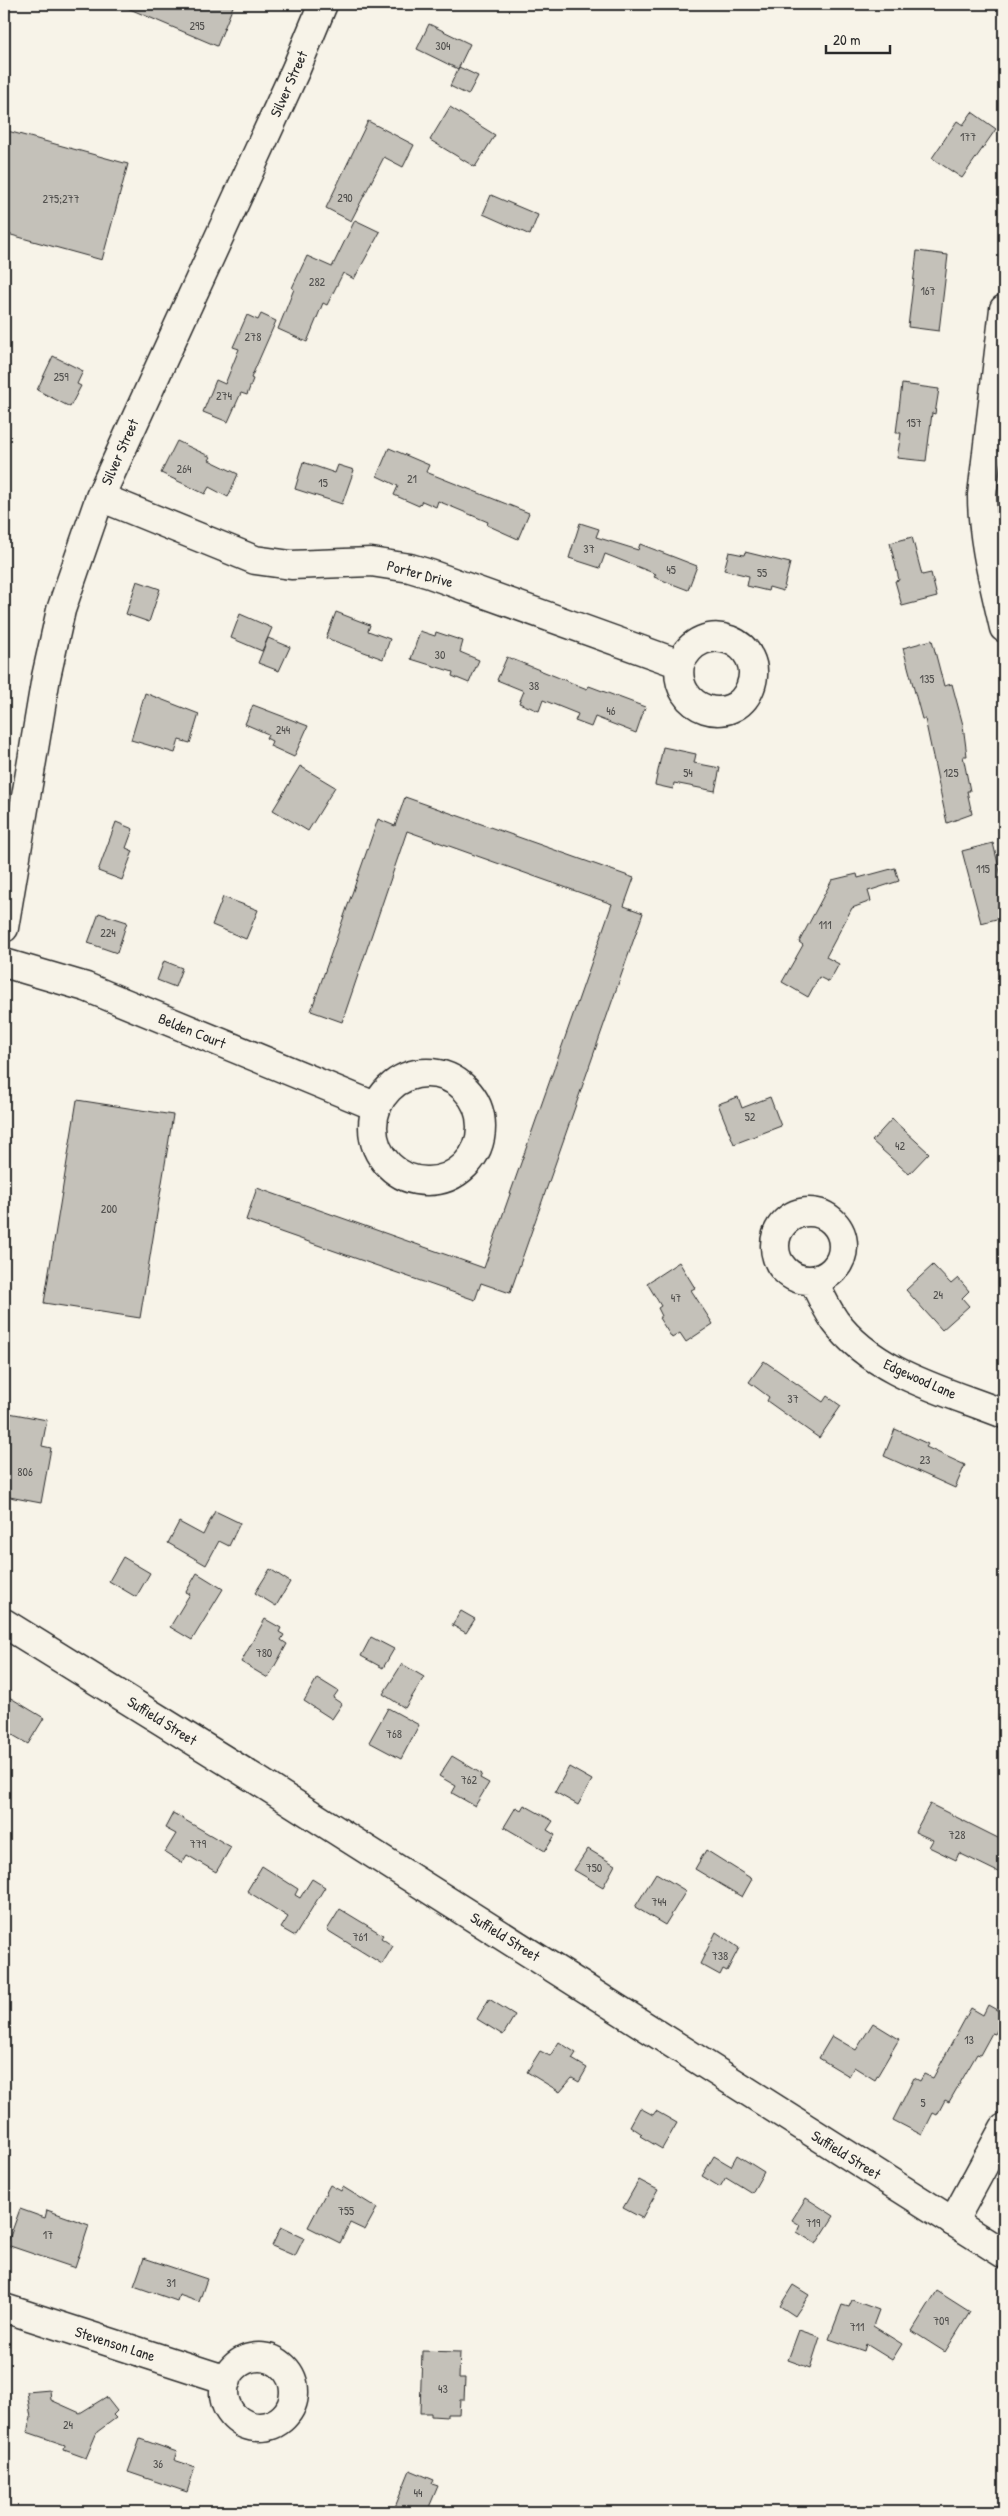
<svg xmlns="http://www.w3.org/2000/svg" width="1008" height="2516" font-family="'Patrick Hand',sans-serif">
  <rect width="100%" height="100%" fill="#f7f3e8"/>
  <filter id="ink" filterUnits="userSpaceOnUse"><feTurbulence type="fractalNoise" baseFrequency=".02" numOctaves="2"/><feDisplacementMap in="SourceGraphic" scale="10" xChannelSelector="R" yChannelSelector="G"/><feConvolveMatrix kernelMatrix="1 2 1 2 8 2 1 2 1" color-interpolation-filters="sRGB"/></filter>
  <g filter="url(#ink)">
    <path fill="#c4c1b9" stroke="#2b2b2b" d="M118,4H234L217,46Z
      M429,24L470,44L458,69L417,49Z
      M459,67L478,76L468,95L450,86Z
      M450,107L495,135L475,167L430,140Z
      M972,112L996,129L962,178L932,158L957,121L963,125Z
      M368,121L414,145L403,167L384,157L351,221L326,208Z
      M4,130L128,164L102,260L4,233Z
      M491,195L538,215L530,235L483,214Z
      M355,220L380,232L354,279L343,273L327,305L323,303L307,342L278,329L294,289L292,288L307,256L332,267Z
      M917,251L948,255L939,331L908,327Z
      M261,314L276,321L251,378L253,379L247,395L241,393L228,422L203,412L216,380L225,384L239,349L233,347L247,315L258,320Z
      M53,356L83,371L77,384L81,386L70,407L37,390Z
      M902,384L939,389L935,414L932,413L926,461L897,458L901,433H896Z
      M177,441L211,457L209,460L238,474L228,497L209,487L205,494L161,473Z
      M389,448L429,465L426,472L529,513L518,539L487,525L488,522L438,501L436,507L422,501L419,506L394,495L398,486L377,476Z
      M303,462L335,473L338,465L354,470L342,504L295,489Z
      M580,523L599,529L596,537L638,550L640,544L697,566L688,590L654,577L656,574L605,554L600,568L569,558Z
      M912,537L922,575L931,573L937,597L902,606L895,581L899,580L890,543Z
      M729,552L744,555L745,552L790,563L783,591L769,587L768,591L747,586L749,576L724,570Z
      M137,581L160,589L149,622L126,614Z
      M336,612L370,625L368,631L390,639L383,659L326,638Z
      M240,614L272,628L262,651L231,638Z
      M420,631L435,636L436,632L463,641L460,652L479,660L469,683L452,676L453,672L411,659Z
      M268,638L290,647L279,671L258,663Z
      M932,640L944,686L952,684L963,725L967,756H963L970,791H967L972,814L947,823L925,719H922L903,648Z
      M507,657L587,689L589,686L645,707L636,733L595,717L591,727L575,721L578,714L543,700L539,711L519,703L524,691L497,680Z
      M145,693L199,714L190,743L179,740L175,753L131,740Z
      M253,705L308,726L294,757L270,746L272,741L266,738L268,734L245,724Z
      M663,747L696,754L694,763L720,768L715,791L674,783L673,789L655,785Z
      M300,766L335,787L308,831L273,810Z
      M405,797L634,878L624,906L643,913L510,1293L481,1283L475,1300L246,1220L257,1188L484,1268L612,904L407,831L342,1022L311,1011L378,819L395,826Z
      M116,822L133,829L126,848L133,851L122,880L98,871Z
      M993,843L1004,888V917L981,923L962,851Z
      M895,868L899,881L868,891L871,901L852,908L826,957L839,964L829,982L819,977L808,997L782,982L803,945L799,942L832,880L857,874L858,878Z
      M223,897L258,910L246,939L212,925Z
      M99,913L127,922L117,953L88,943Z
      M164,961L182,968L175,987L157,980Z
      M738,1097L742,1108L770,1097L781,1126L734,1144L718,1104Z
      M77,1100L173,1115L140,1318L44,1303Z
      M892,1119L929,1153L909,1174L872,1141Z
      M679,1262L695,1288L691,1290L713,1324L686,1342L680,1333L672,1338L659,1318L662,1316L658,1308L661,1306L647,1283Z
      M933,1265L951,1284L958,1278L969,1291L962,1298L969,1306L942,1330L906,1290Z
      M764,1361L823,1402L827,1396L841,1406L819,1438L767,1401L769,1397L749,1382Z
      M9,1413L47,1420L42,1446L51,1448L41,1503L4,1496V1442Z
      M895,1429L928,1444L926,1447L965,1465L955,1488L884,1456Z
      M215,1511L240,1523L229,1546L219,1541L206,1565L168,1543L179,1522L203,1535Z
      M123,1557L150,1573L136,1597L109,1581Z
      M270,1569L290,1582L276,1606L255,1593Z
      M197,1573L223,1589L192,1640L170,1627L190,1594L186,1592Z
      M461,1611L475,1619L466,1633L452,1625Z
      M265,1619L281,1628L279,1632L284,1635L281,1640L287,1644L268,1678L241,1662Z
      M371,1637L394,1649L383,1668L361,1656Z
      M402,1664L424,1677L405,1708L383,1694Z
      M317,1678L338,1691L333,1698L342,1704L332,1719L304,1701Z
      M4,1694L44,1718L28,1744L4,1730Z
      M388,1708L419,1725L401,1759L369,1742Z
      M452,1756L482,1774L480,1778L489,1783L475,1806L452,1793L456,1786L439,1776Z
      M569,1767L592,1780L578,1805L555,1792Z
      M930,1804L1004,1841V1875L959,1853L956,1860L929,1847L933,1840L915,1832Z
      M524,1805L553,1821L547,1830L555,1835L545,1851L504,1827L516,1807L521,1810Z
      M173,1813L231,1847L216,1872L187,1855L182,1863L165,1852L176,1834L165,1828Z
      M588,1849L615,1865L603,1887L574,1870Z
      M706,1850L752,1879L742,1897L695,1869Z
      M262,1866L298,1889L295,1895L300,1898L312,1879L325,1887L295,1936L281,1928L288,1917L247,1891Z
      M656,1873L686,1891L665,1925L635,1907Z
      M340,1909L383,1935L381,1938L393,1946L382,1964L327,1930Z
      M716,1932L739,1948L727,1971L723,1969L720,1975L700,1964Z
      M489,1999L515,2015L503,2035L477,2019Z
      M988,2005L1004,2014V2017L995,2034L992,2033L980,2055L977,2054L949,2102L945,2100L937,2115L933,2113L922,2135L893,2120L914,2078L920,2081L924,2074L933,2078L971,2008L983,2015Z
      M873,2023L899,2039L875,2080L854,2067L849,2076L819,2058L832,2036L856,2050Z
      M559,2042L576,2053L572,2059L587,2068L579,2082L572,2078L560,2092L527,2072L540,2051L550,2056Z
      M640,2108L653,2115L656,2111L677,2123L662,2149L640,2136L642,2134L630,2126Z
      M737,2155L764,2172L752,2193L726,2177L720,2187L702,2176L714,2156L731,2166Z
      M639,2180L658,2190L642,2218L623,2208Z
      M330,2185L341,2191L343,2187L377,2208L365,2230L350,2223L340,2243L308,2227Z
      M806,2198L834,2216L816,2244L797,2232L800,2225L792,2220Z
      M20,2209L45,2218L47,2210L89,2225L75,2268L7,2245Z
      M281,2227L304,2238L295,2256L272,2246Z
      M144,2258L207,2279L199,2302L179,2295L177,2301L134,2286Z
      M793,2285L809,2295L795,2316L780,2306Z
      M937,2291L970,2312L945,2352L912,2331Z
      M852,2300L879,2310L873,2326L902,2344L892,2360L866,2344L864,2351L829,2339L842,2305L849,2307Z
      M799,2330L820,2337L810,2368L788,2360Z
      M422,2351L460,2352L459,2378H465L464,2400H460L459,2414H447V2417L431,2416V2413H420Z
      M50,2390L51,2400L80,2413L106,2397L117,2411L113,2415L116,2418L97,2432L86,2458L64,2450L65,2445L27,2432L31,2418L27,2392Z
      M140,2439L177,2452L174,2460L195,2467L187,2492L128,2472Z
      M410,2470L434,2480L432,2484L438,2486L427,2512H393Z"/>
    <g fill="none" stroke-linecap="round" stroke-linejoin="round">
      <g stroke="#2b2b2b" stroke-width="31">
        <path id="minor" d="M1004,309L982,495C982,540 994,584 1004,628
          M100,497L255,560L291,565L371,562L410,568L430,574L680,664C672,710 733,730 750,688C768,642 701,614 680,664
          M4,928L46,677L61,610L100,497L296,69L323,4
          M4,963L86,987L377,1107
          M373 1127a54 54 0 1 1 108 0a54 54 0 1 1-108 0Z
          M775 1246a34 34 0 1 1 68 0a34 34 0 1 1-68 0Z
          M813,1280C820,1294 826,1308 835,1321C874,1374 946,1391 1004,1414
          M953,2222L1004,2128
          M4,2308L227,2380
          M224 2392a35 35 0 1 1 70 0a35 35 0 1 1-70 0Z"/>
      </g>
      <g stroke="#2b2b2b" stroke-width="31">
        <path id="major" d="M4,1623L257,1780L1004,2254"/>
      </g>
      <use href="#minor" stroke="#f7f3e8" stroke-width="28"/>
      <use href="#major" stroke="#f7f3e8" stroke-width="28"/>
    </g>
  </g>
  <g text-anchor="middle" stroke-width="5" stroke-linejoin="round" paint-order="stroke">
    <g font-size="12" fill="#51504e">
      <text x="197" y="30">295</text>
      <text x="443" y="50">304</text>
      <text x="968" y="141">177</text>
      <text x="345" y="202">290</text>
      <text x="61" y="203">275;277</text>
      <text x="317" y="286">282</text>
      <text x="928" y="295">167</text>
      <text x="253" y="341">278</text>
      <text x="61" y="381">259</text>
      <text x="224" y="400">274</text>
      <text x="914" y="427">157</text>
      <text x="184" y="473">264</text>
      <text x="412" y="483">21</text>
      <text x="323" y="487">15</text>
      <text x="589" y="553">37</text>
      <text x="671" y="574">45</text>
      <text x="762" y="577">55</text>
      <text x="440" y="659">30</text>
      <text x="927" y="683">135</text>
      <text x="534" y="690">38</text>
      <text x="611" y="715">46</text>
      <text x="283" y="734">244</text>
      <text x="688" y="777">54</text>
      <text x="951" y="777">125</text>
      <text x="983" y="873">115</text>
      <text x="825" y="929">111</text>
      <text x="108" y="937">224</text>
      <text x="750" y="1121">52</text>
      <text x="900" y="1150">42</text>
      <text x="109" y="1213">200</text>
      <text x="938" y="1299">24</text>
      <text x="676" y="1302">47</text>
      <text x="793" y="1403">37</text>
      <text x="925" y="1464">23</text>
      <text x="25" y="1476">806</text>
      <text x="264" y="1657">780</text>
      <text x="394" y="1738">768</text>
      <text x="469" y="1784">762</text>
      <text x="957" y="1839">728</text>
      <text x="198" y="1848">779</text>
      <text x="594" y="1872">750</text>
      <text x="659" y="1906">744</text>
      <text x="360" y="1941">761</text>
      <text x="720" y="1960">738</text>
      <text x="969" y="2044">13</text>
      <text x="923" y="2107">5</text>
      <text x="346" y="2215">755</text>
      <text x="813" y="2227">719</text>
      <text x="48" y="2239">17</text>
      <text x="171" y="2287">31</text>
      <text x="941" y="2325">709</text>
      <text x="857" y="2331">711</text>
      <text x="443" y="2393">43</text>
      <text x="68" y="2429">24</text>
      <text x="158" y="2468">36</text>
      <text x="418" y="2497">44</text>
    </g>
    <g font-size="15" fill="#2b2b2b" stroke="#f7f3e8">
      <text transform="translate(289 84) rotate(-66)" y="5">Silver Street</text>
      <text transform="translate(120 452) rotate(-66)" y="5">Silver Street</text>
      <text transform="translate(420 574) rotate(15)" y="5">Porter Drive</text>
      <text transform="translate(192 1031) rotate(22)" y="5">Belden Court</text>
      <text transform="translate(920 1379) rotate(24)" y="5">Edgewood Lane</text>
      <text transform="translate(162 1721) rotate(32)" y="5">Suffield Street</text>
      <text transform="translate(505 1937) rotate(32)" y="5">Suffield Street</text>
      <text transform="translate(846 2155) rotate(32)" y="5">Suffield Street</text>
      <text transform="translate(115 2344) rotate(18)" y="5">Stevenson Lane</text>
    </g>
  </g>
  <rect width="1008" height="2516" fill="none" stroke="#f7f3e8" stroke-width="20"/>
  <rect x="10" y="10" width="988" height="2496" fill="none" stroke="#2b2b2b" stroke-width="2" filter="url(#ink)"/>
  <path d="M826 45v8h64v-8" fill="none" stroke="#2b2b2b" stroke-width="2.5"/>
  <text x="833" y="45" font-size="15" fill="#2b2b2b" stroke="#f7f3e8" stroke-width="4" paint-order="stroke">20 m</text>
</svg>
